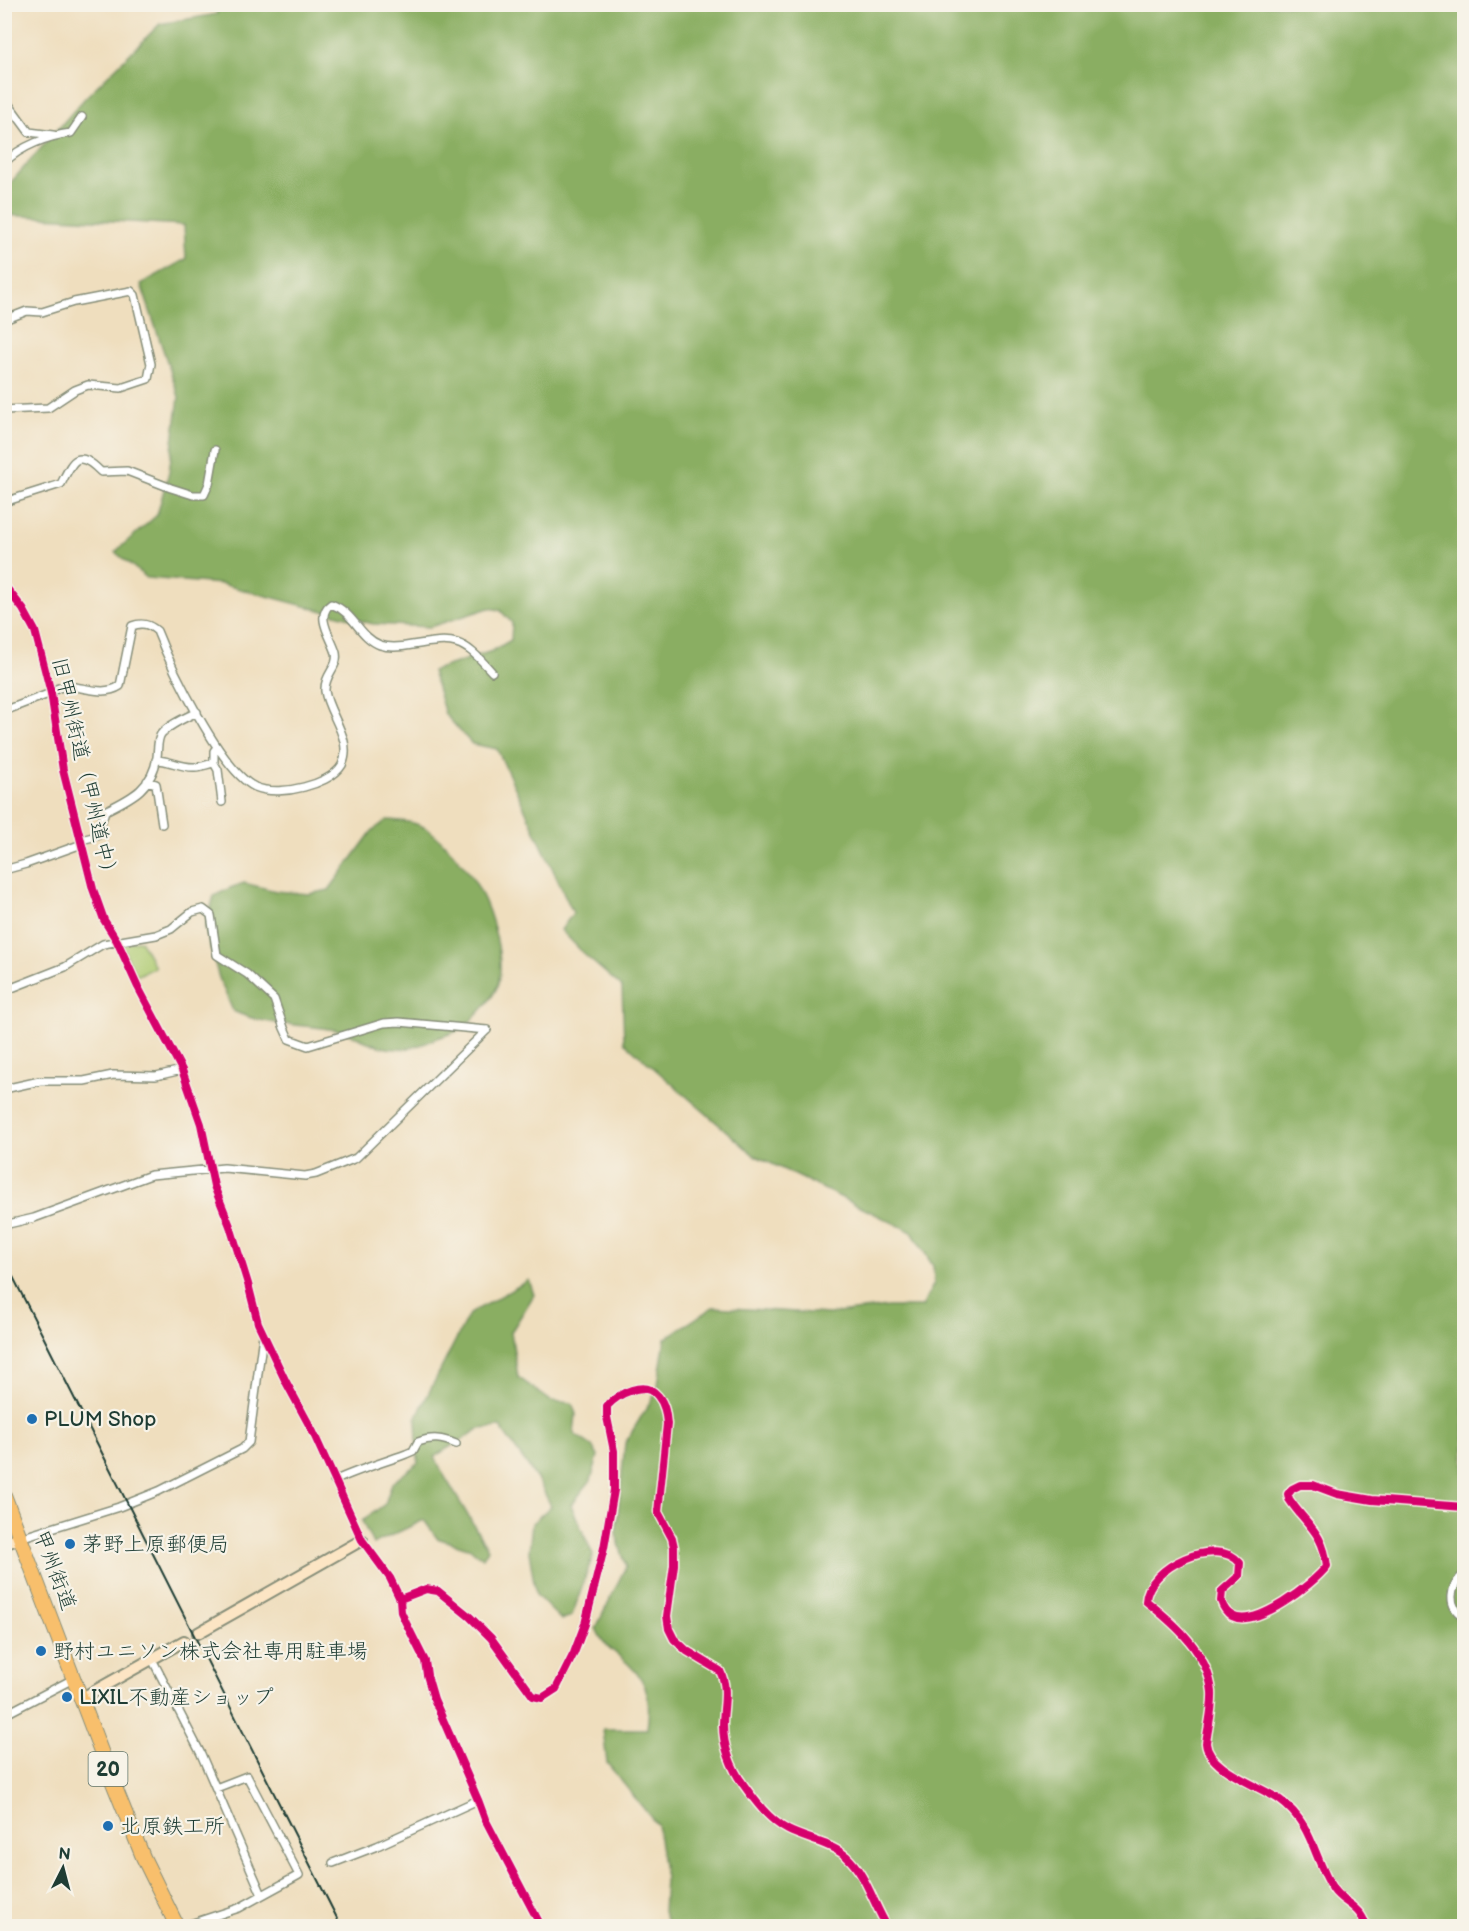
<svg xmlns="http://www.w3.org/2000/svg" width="1469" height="1931" font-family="'Balsamiq Sans','Klee One',sans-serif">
  <rect width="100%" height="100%" fill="#f7f3e8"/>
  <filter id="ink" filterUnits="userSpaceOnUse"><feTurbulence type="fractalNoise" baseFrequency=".0167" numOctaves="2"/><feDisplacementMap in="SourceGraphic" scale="12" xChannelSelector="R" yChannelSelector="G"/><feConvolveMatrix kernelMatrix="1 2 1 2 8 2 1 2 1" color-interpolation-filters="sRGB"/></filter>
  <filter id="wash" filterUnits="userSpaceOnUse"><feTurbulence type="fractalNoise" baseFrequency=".008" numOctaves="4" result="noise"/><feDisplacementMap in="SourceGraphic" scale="24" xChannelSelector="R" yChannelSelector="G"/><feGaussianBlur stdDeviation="1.35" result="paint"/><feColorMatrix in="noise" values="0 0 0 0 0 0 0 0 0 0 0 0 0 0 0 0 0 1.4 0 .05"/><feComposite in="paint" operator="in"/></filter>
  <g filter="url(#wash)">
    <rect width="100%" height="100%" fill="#efdebe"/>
    <path fill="#adca70" stroke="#668452" stroke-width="1.5" d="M140,940L155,967L136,976L121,944Z"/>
    <path fill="#8aae62" stroke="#54764b" stroke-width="1.5" d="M216,5H1464V1926H669L663,1912L665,1879L657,1825L607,1763L603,1729H647C652,1694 647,1678 619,1656C608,1647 602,1643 596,1628L626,1566L616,1534L625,1443L657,1391L665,1339L713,1307L829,1314L888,1307H922L934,1283L933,1266L912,1232L754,1155L624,1042L622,987L586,956L561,930L573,913L497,749L472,744L445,714L432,671L492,651L511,640L512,623L500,610L489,608L430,627L373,624L221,584L147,578L115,552L157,515L169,472L179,397L141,284L186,259L184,225L5,215V189L85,98L160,24L217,14Z
      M387,820C401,821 415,821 427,829C444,840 471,872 480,891C492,914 505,959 498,984C494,999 470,1024 457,1031C451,1034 445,1035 440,1037C427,1042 414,1049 400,1049C375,1050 359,1035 336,1030C299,1023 267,1027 233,1011L219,978L205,928L214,896L230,888L244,883L276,891L309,894L329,890L372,831Z
      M529,1280L534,1295L511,1332L518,1377L551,1401L572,1403L576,1414L574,1434L592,1446L598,1456L591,1480L571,1505L593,1555L572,1616L561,1620L536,1595L529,1552L532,1523L551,1506L539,1482L500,1427L479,1429L435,1456L442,1472L488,1549L483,1558L471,1549L437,1538L424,1520L373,1544L362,1521L385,1504L392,1483L418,1463L416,1418L469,1314Z"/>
  </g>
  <g filter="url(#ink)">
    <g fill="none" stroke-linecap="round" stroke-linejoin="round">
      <g stroke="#878e79" stroke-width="10">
        <path id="street" d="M4,98L29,132L53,135
          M4,163C21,146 48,136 71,133L82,117
          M4,320L27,311L42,312L74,302L131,291L135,295L151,364L148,379L121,388L88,385L75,390L48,408L4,410
          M4,502L61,484C73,460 77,448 101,472L127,471L171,488L193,495H204L209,484L215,450
          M4,585L23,609L35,631L51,693L63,770L93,889L104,920L117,941L138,987L182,1070L201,1124L214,1186L230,1226L248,1284L258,1323L286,1382L313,1432L362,1540L390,1578L400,1599L401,1612L406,1623L425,1661L427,1675L434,1699L478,1800L485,1819L541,1926
          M4,711L51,693C68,675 97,701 120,686L132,626C142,622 149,624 157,631C171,667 221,771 255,787C269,793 289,791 304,787C316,784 335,777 342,765C354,740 328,714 325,691C324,674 339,667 336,653C332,638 314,616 331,604C354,612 359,637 380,645C389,648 402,647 412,645C455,638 462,638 492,672
          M156,760C170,760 181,768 195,767C201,767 208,764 214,763V751L217,747
          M214,763L218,770L222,802
          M147,781L156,784L162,824
          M81,840L97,836L105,811C131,798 152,789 157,757C158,750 157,740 161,734C170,724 185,718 197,712
          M4,870L26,864L82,844
          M4,991L65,967L103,944L156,935L171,929L192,912L203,909L211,915L217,955L247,974L274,999L284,1028L289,1039L308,1046L384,1023L399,1022L487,1030
          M4,1089L40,1081H84L113,1075L156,1076L182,1070
          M4,1225L34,1218L151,1175L224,1168L305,1176L316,1174L356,1158L487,1030
          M334,1481C357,1470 382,1463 406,1454L413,1451L418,1442C432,1437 442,1438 456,1444
          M20,1538L119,1507L159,1491L242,1449L249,1442L263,1335
          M1464,1574C1450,1586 1446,1606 1464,1617
          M400,1599L426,1589L438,1591L470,1617L491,1638L533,1696L542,1698L556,1689L574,1653L585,1624L604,1548L614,1490V1451L607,1417V1406C618,1394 645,1379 658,1396C665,1404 666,1414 667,1424L658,1512L672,1538L674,1547V1565L667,1616L669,1629L674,1639L687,1651L720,1671C729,1689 723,1706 723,1725C723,1745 731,1768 743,1784C755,1801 769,1820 788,1830C806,1839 830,1843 846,1856C866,1874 873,1903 887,1926
          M152,1659L201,1754L262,1895
          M4,1715L75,1678
          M333,1863L377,1846L478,1800
          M184,1926L239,1908L299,1875L247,1776L216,1788
          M1367,1926C1365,1923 1363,1918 1360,1914C1353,1904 1340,1900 1333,1889C1313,1857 1313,1824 1280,1800C1259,1785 1208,1770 1206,1743C1208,1727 1213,1708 1212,1692C1208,1652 1175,1624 1146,1601C1147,1567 1217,1535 1240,1563L1239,1576L1222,1591L1221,1601C1223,1607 1227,1613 1232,1616C1256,1629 1313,1584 1327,1566C1323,1531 1306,1525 1289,1499L1288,1494L1292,1489L1300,1485H1313L1337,1494L1372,1500L1464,1507"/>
      </g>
      <g stroke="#878e79" stroke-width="14">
        <path id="secondary" d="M4,1544L20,1538
          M198,1633L362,1540
          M82,1698L184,1641"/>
      </g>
      <g stroke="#878e79" stroke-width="16">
        <path id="highway" d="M4,1495L110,1775L143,1857L177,1926"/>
      </g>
      <use href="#street" stroke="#fff" stroke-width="7"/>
      <use href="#secondary" stroke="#fce5c4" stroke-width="10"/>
      <use href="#highway" stroke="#f8bf6c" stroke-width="14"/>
      <path stroke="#1f3d34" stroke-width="2" d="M4,1259L341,1926"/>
      <g stroke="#f7f3e8" stroke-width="11">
        <path id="cycleway" d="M4,585L23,609L35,631L51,693L63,770L93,889L104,920L117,941L138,987L182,1070L201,1124L214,1186L230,1226L248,1284L258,1323L286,1382L313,1432L362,1540L390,1578L400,1599L401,1612L406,1623L425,1661L427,1675L434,1699L478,1800L485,1819L541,1926
          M400,1599L426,1589L438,1591L470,1617L491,1638L533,1696L542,1698L556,1689L574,1653L585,1624L604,1548L614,1490V1451L607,1417V1406C618,1394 645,1379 658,1396C665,1404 666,1414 667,1424L658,1512L672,1538L674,1547V1565L667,1616L669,1629L674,1639L687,1651L720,1671C729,1689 723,1706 723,1725C723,1745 731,1768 743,1784C755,1801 769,1820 788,1830C806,1839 830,1843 846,1856C866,1874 873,1903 887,1926
          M1367,1926C1365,1923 1363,1918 1360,1914C1353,1904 1340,1900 1333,1889C1313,1857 1313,1824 1280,1800C1259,1785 1208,1770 1206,1743C1208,1727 1213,1708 1212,1692C1208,1652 1175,1624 1146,1601C1147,1567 1217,1535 1240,1563L1239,1576L1222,1591L1221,1601C1223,1607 1227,1613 1232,1616C1256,1629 1313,1584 1327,1566C1323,1531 1306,1525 1289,1499L1288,1494L1292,1489L1300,1485H1313L1337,1494L1372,1500L1464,1507"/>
      </g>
      <use href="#cycleway" stroke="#d6006c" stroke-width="8"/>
    </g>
  </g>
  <g fill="#1f6fb2" stroke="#f7f3e8" stroke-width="2">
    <circle cx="32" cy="1419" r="6"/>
    <circle cx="70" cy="1544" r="6"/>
    <circle cx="41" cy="1651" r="6"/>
    <circle cx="67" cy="1697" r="6"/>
    <circle cx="108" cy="1826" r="6"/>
  </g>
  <g text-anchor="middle" stroke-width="4.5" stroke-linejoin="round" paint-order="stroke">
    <rect fill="#f7f3e8" stroke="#60746a" stroke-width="1.5" x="88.5" y="1752" width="39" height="34" rx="4.5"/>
    <g font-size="20" font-weight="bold" fill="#1f3d34">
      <text x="108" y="1776">20</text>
    </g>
    <g font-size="21" fill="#1f3d34" stroke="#f7f3e8">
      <text transform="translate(85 770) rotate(77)" y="7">旧甲州街道（甲州道中）</text>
      <text transform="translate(55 1570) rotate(69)" y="7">甲州街道</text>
    </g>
    <g font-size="21" fill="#1f3d34" stroke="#f7f3e8" text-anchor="start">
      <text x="44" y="1426">PLUM Shop</text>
      <text x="82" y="1551">茅野上原郵便局</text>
      <text x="53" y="1658">野村ユニソン株式会社専用駐車場</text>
      <text x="79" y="1704">LIXIL不動産ショップ</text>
      <text x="120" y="1833">北原鉄工所</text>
    </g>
  </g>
  <rect width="1469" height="1931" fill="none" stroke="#f7f3e8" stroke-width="24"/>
  <g transform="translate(63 1868) rotate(6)" stroke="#f7f3e8" stroke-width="4.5" paint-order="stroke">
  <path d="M0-4.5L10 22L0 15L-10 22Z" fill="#1f3d34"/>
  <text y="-9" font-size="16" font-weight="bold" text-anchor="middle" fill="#1f3d34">N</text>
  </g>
</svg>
